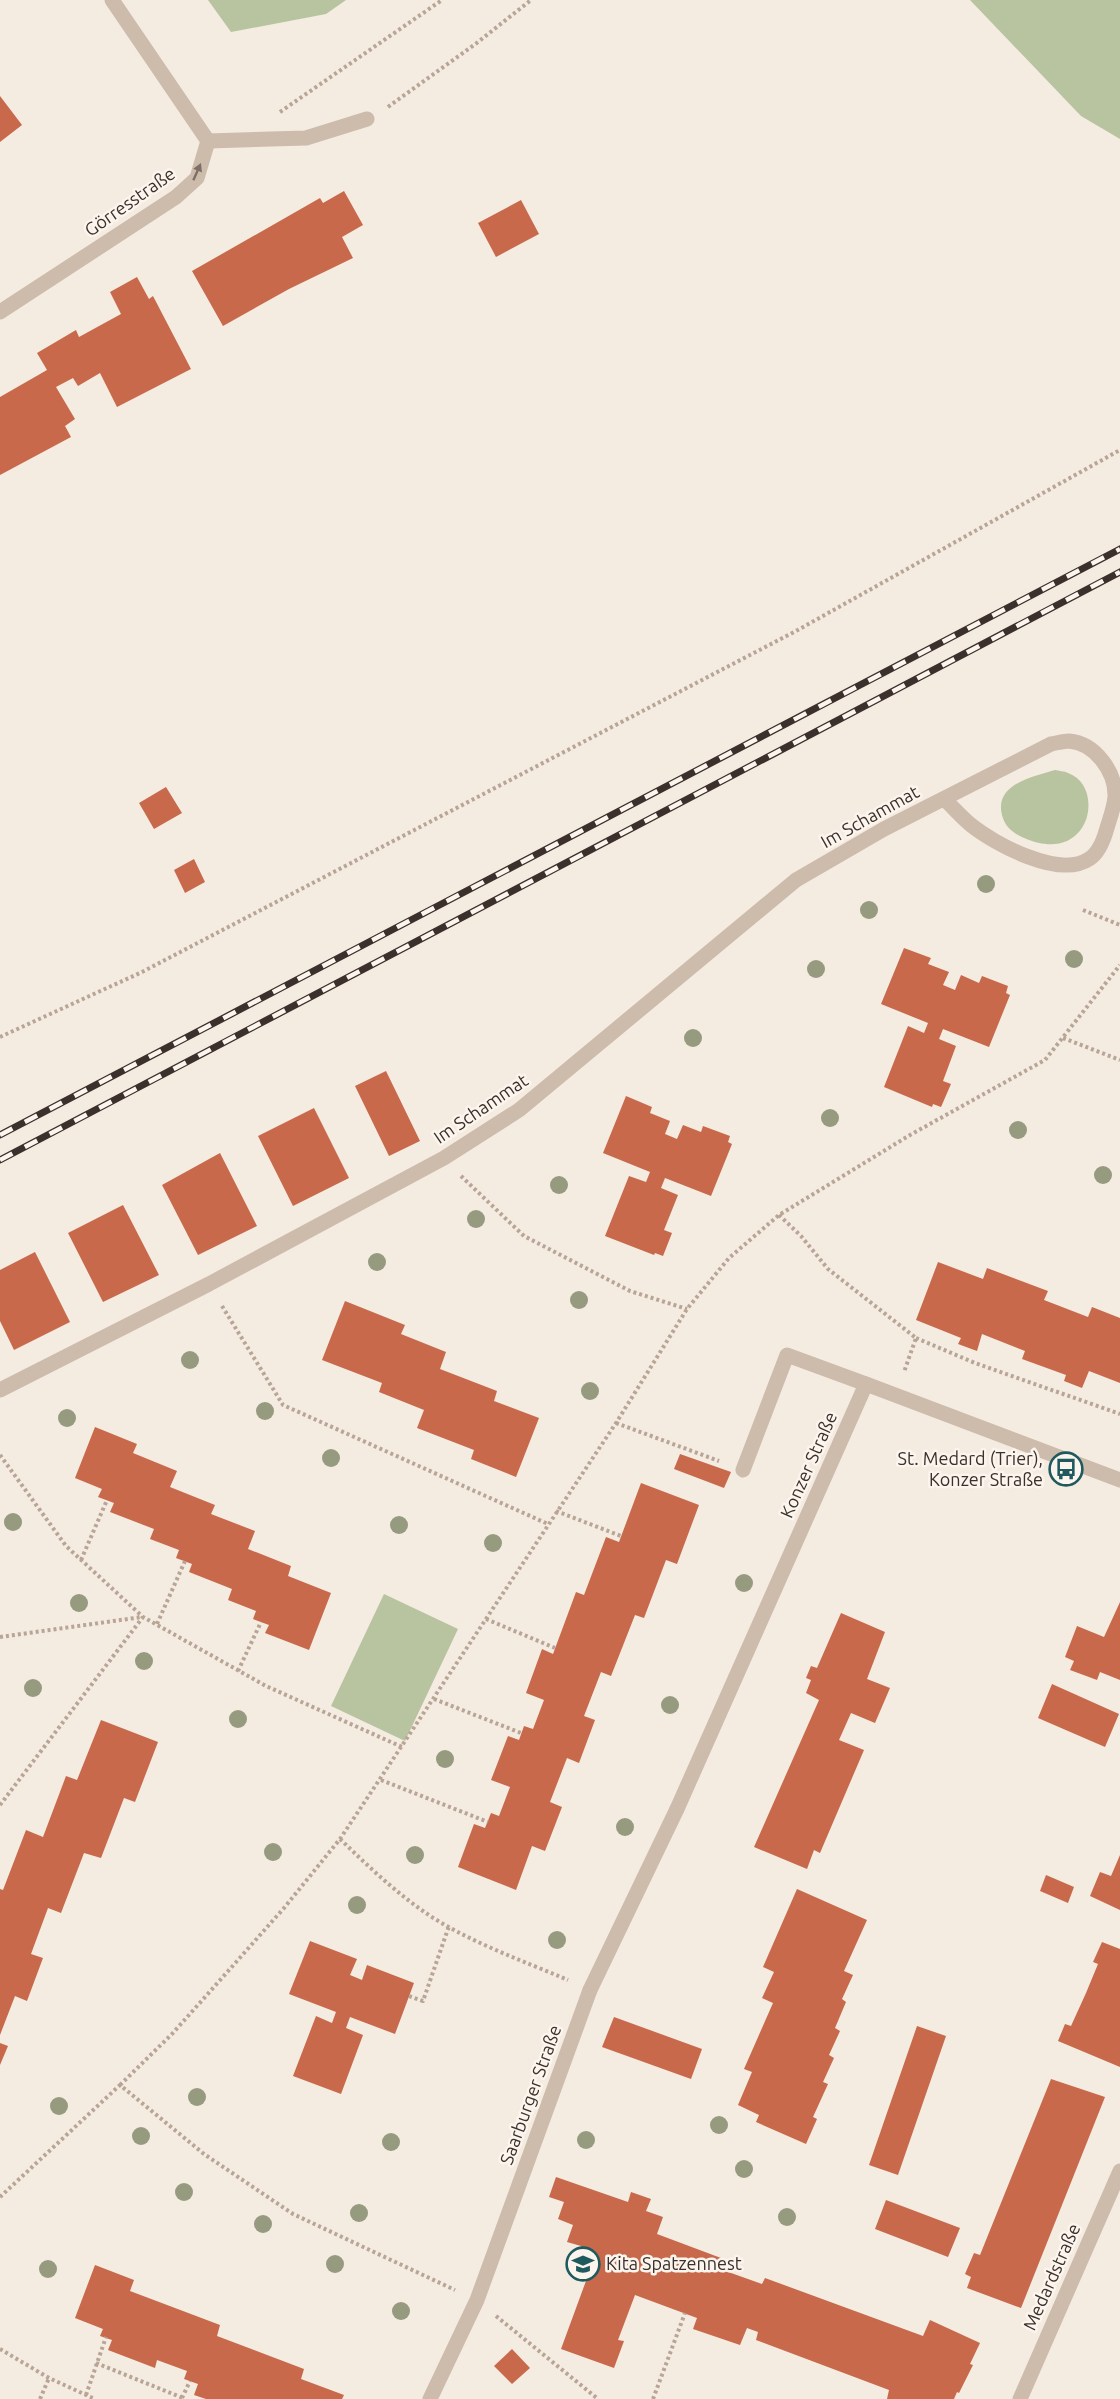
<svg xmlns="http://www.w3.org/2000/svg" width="1120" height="2399" font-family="Ubuntu,sans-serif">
  <rect width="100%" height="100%" fill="#f4ebe1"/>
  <path fill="#b8c4a0" d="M208,0H346L326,14L231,32Z
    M970,0H1120V139L1081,116Z
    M1055,770C1059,771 1064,771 1068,773C1106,786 1091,867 1024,838C1013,833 1005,827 1002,815C994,784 1033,777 1055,770Z
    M384,1594L458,1629L405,1741L331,1706Z"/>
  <path fill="#c8694b" d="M0,96L22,125L0,142Z
    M344,191L363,225L342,237L353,258L289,289L223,326L192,271L320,198L323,203Z
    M521,200L539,234L496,257L478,223Z
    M137,277L149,299L153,296L191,369L117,407L100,373L78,386L73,378L56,387L75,419L65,426L71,437L0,475V397L47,370L37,353L76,330L79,337L121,314L110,292Z
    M166,787L182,813L154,829L139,803Z
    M194,859L205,882L185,893L174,870Z
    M904,948L931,958L928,964L949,972L943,985L955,990L961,975L979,983L982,976L1008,986L1006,993L1010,995L989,1047L943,1029L939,1039L956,1046L943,1081L951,1084L941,1107L933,1104L932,1107L884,1087L908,1026L924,1033L928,1023L881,1004Z
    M386,1071L420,1141L389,1156L355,1086Z
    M626,1096L652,1107L650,1113L670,1121L665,1134L677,1139L683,1125L701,1132L703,1126L730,1136L728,1142L732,1144L711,1196L665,1178L661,1188L678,1195L664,1230L672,1233L663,1256L655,1253L654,1255L605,1236L629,1176L646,1182L650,1172L603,1153Z
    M314,1108L349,1178L293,1206L258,1136Z
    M220,1153L257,1226L198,1255L162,1185Z
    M123,1205L159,1275L103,1302L68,1233Z
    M35,1252L70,1322L14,1350L0,1321V1270Z
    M938,1262L983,1279L987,1268L1048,1291L1044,1300L1088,1317L1092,1307L1120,1318V1383L1089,1371L1082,1388L1064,1381L1066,1375L1022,1359L1025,1351L982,1334L977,1351L958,1344L961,1338L916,1320Z
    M345,1301L405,1325L401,1334L446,1352L440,1369L497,1391L494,1401L539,1418L516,1477L471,1459L474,1450L417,1428L424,1410L379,1392L382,1383L322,1360Z
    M95,1427L137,1444L133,1453L177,1471L170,1487L215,1505L211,1514L255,1531L248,1549L291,1566L288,1576L331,1593L309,1650L265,1633L269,1625L253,1619L256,1611L228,1600L232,1589L189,1572L192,1564L176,1558L179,1550L150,1539L154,1529L110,1512L114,1503L98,1497L102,1489L75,1478Z
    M680,1454L731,1472L724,1488L674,1469Z
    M641,1483L699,1505L677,1564L666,1560L644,1618L635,1615L611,1676L601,1672L584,1716L595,1720L579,1763L567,1758L550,1802L562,1807L545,1851L532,1846L516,1890L458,1867L474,1824L485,1828L491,1813L499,1816L510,1787L491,1780L508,1736L519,1740L524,1726L533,1729L544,1700L526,1693L542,1649L553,1654L576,1592L584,1595L606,1537L619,1542Z
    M1120,1602V1680L1100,1672L1097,1680L1070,1670L1074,1661L1065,1657L1077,1626L1104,1637Z
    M841,1613L885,1632L867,1679L890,1688L875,1723L851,1713L839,1740L864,1750L820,1853L814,1850L807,1869L754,1847L819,1700L806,1693L811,1680L806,1678L811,1666L817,1668Z
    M1052,1684L1119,1714L1105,1747L1038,1718Z
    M101,1720L158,1742L135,1802L124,1798L101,1858L84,1853L61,1913L48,1908L31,1954L43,1958L27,2001L15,1996L0,2035V1889L3,1890L26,1830L43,1837L66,1776L77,1780Z
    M1120,1855V1910L1090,1896L1100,1872L1111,1876Z
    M1046,1875L1074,1887L1068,1903L1040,1891Z
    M797,1889L867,1920L844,1971L853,1975L842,1999L846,2002L835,2028L840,2031L829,2055L834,2058L823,2082L828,2084L813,2117L817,2119L806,2144L756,2122L759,2115L738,2105L752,2072L744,2069L773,2003L762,1998L774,1972L763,1967Z
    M310,1941L357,1959L350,1975L362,1980L367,1965L414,1983L395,2034L350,2017L346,2028L363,2035L341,2094L293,2076L316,2016L332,2023L336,2012L289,1994Z
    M1102,1942L1120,1949V2067L1058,2041L1065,2024L1071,2026L1086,1993L1098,1964L1093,1962Z
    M614,2017L702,2049L691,2079L602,2047Z
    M917,2026L946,2036L898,2175L869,2165Z
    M0,2043L8,2046L0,2065Z
    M1051,2079L1105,2097L1021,2308L967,2288L971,2277L965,2274L974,2253L980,2255Z
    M556,2177L628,2202L631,2192L651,2199L646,2211L663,2217L657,2234L721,2258L717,2268L762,2284L765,2278L923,2336L930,2320L980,2343L970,2364L973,2365L959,2393L957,2392L954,2399H887L889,2390L756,2340L758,2332L747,2328L740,2345L693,2329L697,2318L635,2295L618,2340L624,2341L614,2368L561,2349L590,2270L575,2265L581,2246L567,2242L573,2225L558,2219L564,2202L549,2197Z
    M886,2200L960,2228L948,2257L875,2229Z
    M95,2265L134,2280L130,2291L220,2325L217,2336L304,2369L301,2379L344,2395L342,2399H206L194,2395L198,2384L184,2379L187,2371L157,2360L155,2368L108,2350L112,2340L100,2336L103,2329L75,2318Z
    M512,2349L530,2368L512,2384L494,2366Z"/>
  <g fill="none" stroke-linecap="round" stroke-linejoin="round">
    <path stroke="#b9a596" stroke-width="4" stroke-dasharray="3 3" stroke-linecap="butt" d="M388,107L478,42L531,0
      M280,112L442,0
      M1083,910L1120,925
      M0,1037L142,972L796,631L1120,450
      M1063,1038L1120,1060
      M461,1176L524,1236L630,1291L687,1309
      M779,1215L801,1236L828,1269L916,1338L904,1372
      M222,1306L283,1405L548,1524
      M916,1338L975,1363L1120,1414
      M616,1423L719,1461
      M0,1455L66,1546L143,1617L266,1686L402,1747
      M556,1511L621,1536
      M81,1560L107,1500
      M486,1619L555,1648
      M157,1624L185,1561
      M0,1637L142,1617
      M238,1671L261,1622
      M434,1699L521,1733
      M381,1780L488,1822
      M0,1805L143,1617
      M340,1839C366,1864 393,1890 423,1911C464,1940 521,1960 568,1980
      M409,1996L423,2001L449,1926
      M120,2085L172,2034L222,1978L284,1908L340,1839L616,1423L687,1309L729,1258L779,1215L910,1135L1045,1060L1120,965
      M0,2197L120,2085L204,2154L293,2214L455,2290
      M496,2316L598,2399
      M0,2349L49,2378L95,2399
      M96,2363L183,2398
      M86,2395L106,2337
      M182,2398L190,2381
      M40,2399L49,2378
      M653,2399L685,2313"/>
    <path stroke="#cdbbac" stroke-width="15" d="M208,141L306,138L367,119
      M743,1470L787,1355L866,1384
      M590,1990L677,1809"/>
    <path stroke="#cdbbac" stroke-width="15" d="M0,312L176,197L197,178L208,141L112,0
      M0,1390L209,1284L444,1158L519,1110L796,880L884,829L1051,744C1057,743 1064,741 1069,741C1095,743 1116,772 1115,797C1114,808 1110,818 1107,828C1104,839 1099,853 1089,859C1059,879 995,844 971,825C961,817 953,807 944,799
      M677,1809L866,1384L1120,1480
      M430,2399L477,2300L590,1990
      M1020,2399L1120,2171"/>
    <g stroke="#3b302b" stroke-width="7">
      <path id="rail" d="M0,1135L1120,549
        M0,1160L1120,572"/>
    </g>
    <use href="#rail" stroke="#fbf5ee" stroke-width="4.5" stroke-dasharray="14" stroke-linecap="butt"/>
  </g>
  <g fill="#969b7f">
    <circle cx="986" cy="884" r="9"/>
    <circle cx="869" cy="910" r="9"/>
    <circle cx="1074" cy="959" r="9"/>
    <circle cx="816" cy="969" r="9"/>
    <circle cx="693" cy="1038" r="9"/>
    <circle cx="830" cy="1118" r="9"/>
    <circle cx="1018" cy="1130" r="9"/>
    <circle cx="1103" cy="1175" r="9"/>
    <circle cx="559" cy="1185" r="9"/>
    <circle cx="476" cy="1219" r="9"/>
    <circle cx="377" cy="1262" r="9"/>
    <circle cx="579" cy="1300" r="9"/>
    <circle cx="190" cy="1360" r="9"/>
    <circle cx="590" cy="1391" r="9"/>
    <circle cx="265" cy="1411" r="9"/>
    <circle cx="67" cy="1418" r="9"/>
    <circle cx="331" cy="1458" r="9"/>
    <circle cx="13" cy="1522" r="9"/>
    <circle cx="399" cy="1525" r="9"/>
    <circle cx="493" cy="1543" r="9"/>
    <circle cx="744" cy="1583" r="9"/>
    <circle cx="79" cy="1603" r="9"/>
    <circle cx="144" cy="1661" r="9"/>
    <circle cx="33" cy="1688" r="9"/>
    <circle cx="670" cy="1705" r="9"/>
    <circle cx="238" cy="1719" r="9"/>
    <circle cx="445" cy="1759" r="9"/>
    <circle cx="625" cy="1827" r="9"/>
    <circle cx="273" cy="1852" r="9"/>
    <circle cx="415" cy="1855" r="9"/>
    <circle cx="357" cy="1905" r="9"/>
    <circle cx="557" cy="1940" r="9"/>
    <circle cx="197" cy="2097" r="9"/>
    <circle cx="59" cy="2106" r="9"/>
    <circle cx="719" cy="2125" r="9"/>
    <circle cx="141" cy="2136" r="9"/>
    <circle cx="586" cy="2140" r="9"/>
    <circle cx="391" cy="2142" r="9"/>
    <circle cx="744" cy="2169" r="9"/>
    <circle cx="184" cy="2192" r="9"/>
    <circle cx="359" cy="2213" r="9"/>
    <circle cx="787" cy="2217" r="9"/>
    <circle cx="263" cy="2224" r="9"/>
    <circle cx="335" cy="2264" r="9"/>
    <circle cx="48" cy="2269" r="9"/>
    <circle cx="401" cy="2311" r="9"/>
  </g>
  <defs><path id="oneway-solid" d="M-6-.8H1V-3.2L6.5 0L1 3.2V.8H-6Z" transform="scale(1.5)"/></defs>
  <use fill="#7d6f65" href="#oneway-solid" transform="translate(197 172) rotate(-66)"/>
  <defs>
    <g id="bus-ring" transform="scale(1.725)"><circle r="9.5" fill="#fbf5ee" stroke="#1f5a5e" stroke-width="1.5"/><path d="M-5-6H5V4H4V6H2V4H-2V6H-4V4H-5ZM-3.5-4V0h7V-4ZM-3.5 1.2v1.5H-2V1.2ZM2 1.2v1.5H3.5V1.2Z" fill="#1f5a5e"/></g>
    <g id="school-ring" transform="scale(1.725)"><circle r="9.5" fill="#fbf5ee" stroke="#1f5a5e" stroke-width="1.5"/><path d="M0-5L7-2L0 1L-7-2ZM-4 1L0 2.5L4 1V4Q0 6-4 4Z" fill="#1f5a5e"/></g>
  </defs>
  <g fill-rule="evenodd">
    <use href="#bus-ring" x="1066" y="1469"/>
    <use href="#school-ring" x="583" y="2264"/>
  </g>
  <g text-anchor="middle" stroke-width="5" stroke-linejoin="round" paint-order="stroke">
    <g font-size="18" fill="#3b302b" stroke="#fbf5ee">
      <text transform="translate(130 202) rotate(-35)" y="6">Görresstraße</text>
      <text transform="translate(870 817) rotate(-29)" y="6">Im Schammat</text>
      <text transform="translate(481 1109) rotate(-34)" y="6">Im Schammat</text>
      <text transform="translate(809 1465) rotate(-66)" y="6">Konzer Straße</text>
      <text transform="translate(531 2095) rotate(-70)" y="6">Saarburger Straße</text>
      <text transform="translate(1052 2277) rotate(-66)" y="6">Medardstraße</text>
    </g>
    <g font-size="18" fill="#3b302b" stroke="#fbf5ee" text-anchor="end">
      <text x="1043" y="1465">St. Medard (Trier),<tspan x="1043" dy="21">Konzer Straße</tspan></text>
      <text x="606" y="2270" text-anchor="start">Kita Spatzennest</text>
    </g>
  </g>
</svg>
